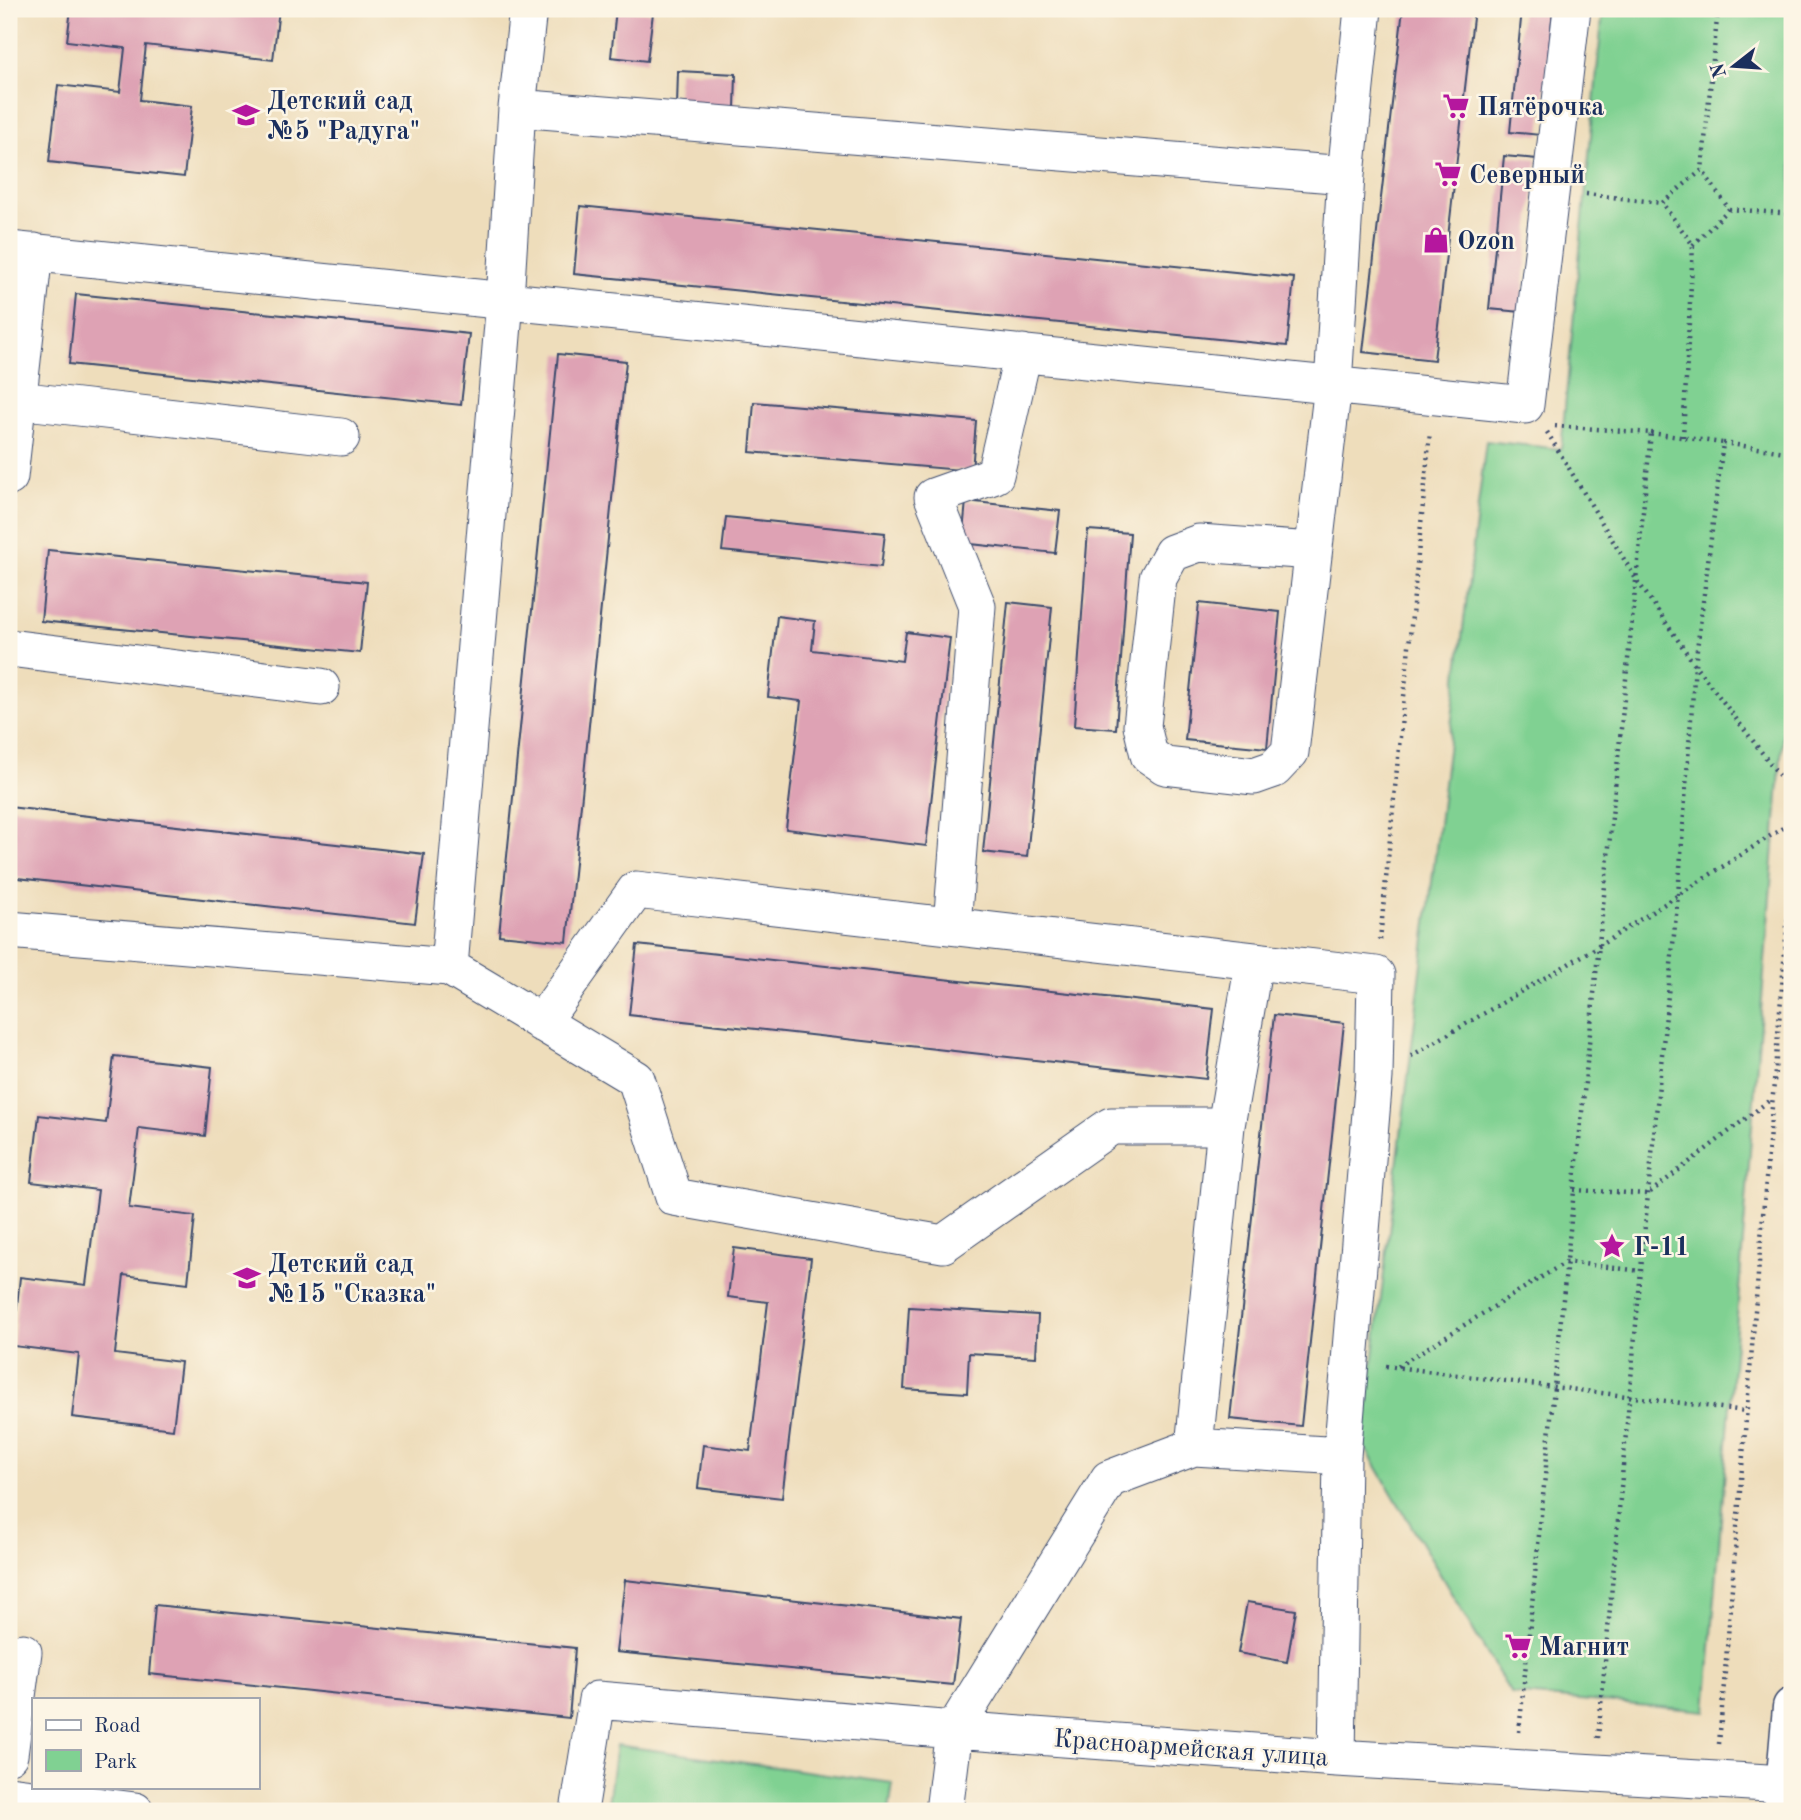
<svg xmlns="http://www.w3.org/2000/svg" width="1801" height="1820" font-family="'Old Standard TT',serif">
  <rect width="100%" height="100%" fill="#fcf5e5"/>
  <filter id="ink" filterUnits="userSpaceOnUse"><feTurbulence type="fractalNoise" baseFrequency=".0143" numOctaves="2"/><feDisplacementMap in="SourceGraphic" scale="14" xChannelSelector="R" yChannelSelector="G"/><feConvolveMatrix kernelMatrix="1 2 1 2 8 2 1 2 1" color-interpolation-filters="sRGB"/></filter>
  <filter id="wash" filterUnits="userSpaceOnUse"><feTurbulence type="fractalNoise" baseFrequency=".00686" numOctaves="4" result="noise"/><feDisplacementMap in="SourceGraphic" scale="28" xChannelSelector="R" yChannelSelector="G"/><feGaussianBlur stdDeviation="1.57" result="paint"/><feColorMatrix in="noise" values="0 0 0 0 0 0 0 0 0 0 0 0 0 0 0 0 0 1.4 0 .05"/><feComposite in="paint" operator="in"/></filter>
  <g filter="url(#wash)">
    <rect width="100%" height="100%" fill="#edb"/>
    <path fill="#80d192" stroke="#4e8078" stroke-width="2" d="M1603,9H1792V617L1706,1711L1511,1694L1363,1444L1486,441L1561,449Z
      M616,1745L893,1783L889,1811H607Z"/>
    <g id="blocks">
      <path fill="#dea2b4" d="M71,9H279L273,60L146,45L140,100L192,106L184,177L49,162L58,85L120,92L125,48L67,41Z
        M616,9L653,13L647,61L611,57Z
        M1403,9H1474L1434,360L1363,352Z
        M1522,9H1553L1540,135L1510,132Z
        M678,71L736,74L735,109L677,107Z
        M1504,156L1537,159L1521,312L1489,309Z
        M580,206L1294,278L1287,346L574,274Z
        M76,294L469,334L461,405L69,364Z
        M558,354L626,361L567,942L499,935Z
        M754,402L976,421L972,471L750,452Z
        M966,501L1060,511L1055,553L962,543Z
        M726,517L885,533L881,567L722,551Z
        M1088,530L1130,533L1116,729L1074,726Z
        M48,550L367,582L360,653L41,621Z
        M1008,602L1052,607L1027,857L983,852Z
        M1199,603L1280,612L1267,748L1185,740Z
        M777,616L815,621L812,650L902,661L906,632L950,638L926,846L786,829L801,701L768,697Z
        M9,807L424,854L415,923L9,877Z
        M637,945L1214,1009L1206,1079L629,1015Z
        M1274,1015L1344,1023L1301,1426L1230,1419Z
        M114,1056L212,1067L205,1136L139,1128L129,1208L195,1216L188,1283L124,1275L115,1354L181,1362L173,1429L72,1417L79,1354L13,1346L20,1277L86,1285L98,1190L31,1182L39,1115L106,1123Z
        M734,1248L811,1258L782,1498L698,1488L703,1445L750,1451L768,1302L728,1297Z
        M909,1307L1038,1315L1036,1357L969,1353L967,1393L904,1389Z
        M625,1580L961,1619L953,1685L616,1652Z
        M1247,1602L1296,1610L1287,1662L1238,1653Z
        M155,1605L575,1648L569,1718L149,1674Z"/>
    </g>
  </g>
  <g filter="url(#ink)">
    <use href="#blocks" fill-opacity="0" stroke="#3b496c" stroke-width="2"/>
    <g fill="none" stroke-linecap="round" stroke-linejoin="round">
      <g stroke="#3b496c" stroke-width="39">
        <path id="minor" d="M528,9L517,108L1346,175
          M9,250L1525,405L1572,9
          M17,400L341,437
          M9,477L34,252
          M1313,551L1199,543L1172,553L1158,578L1142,726L1149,755L1165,766L1254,776L1274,769L1290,752L1333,385L1346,175L1363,9
          M9,648L321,687
          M952,926L977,606L933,497L995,475L1023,353
          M9,930L449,967L636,1079L674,1197L943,1244L1111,1126H1226L1254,962
          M449,967L505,300L517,108
          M541,1023L636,890L1376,975L1374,1077L1342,1456L1337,1758
          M1194,1447L1226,1126
          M9,1755L23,1652
          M9,1795L135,1811
          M579,1811L597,1700L954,1730L1337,1758L1785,1784
          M944,1811L954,1730L1109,1479L1194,1447L1342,1456"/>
      </g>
      <g stroke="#3b496c" stroke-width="41">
        <path id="major" d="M1783,1811L1792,1707"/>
      </g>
      <path stroke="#3b496c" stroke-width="4.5" stroke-dasharray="2 5" stroke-linecap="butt" d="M1586,194L1662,203
        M1729,209L1792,214
        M1693,245L1729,209L1702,170
        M1547,432L1636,579L1695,665L1792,792
        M1683,437L1693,245L1662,203L1702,170L1718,9
        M1723,443L1792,453
        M1380,940L1430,433
        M1411,1056L1599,946L1792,822
        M1574,1190L1648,1194L1771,1099
        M1386,1366L1746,1411
        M1398,1366L1566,1262L1641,1271
        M1519,1732L1651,433L1555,426
        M1598,1738L1648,1194L1678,895L1695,665L1723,443L1651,433
        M1719,1744L1792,866"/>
      <use href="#minor" stroke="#fff" stroke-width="37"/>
      <use href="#major" stroke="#fff" stroke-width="38"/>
    </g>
  </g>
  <defs>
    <g id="supermarket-bare" transform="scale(2.1)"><path d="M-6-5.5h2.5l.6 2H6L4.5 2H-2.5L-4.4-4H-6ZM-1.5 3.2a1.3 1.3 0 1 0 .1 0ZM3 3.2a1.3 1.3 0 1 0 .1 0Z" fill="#b5179e" stroke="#fcf5e5" stroke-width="2.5" paint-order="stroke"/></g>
    <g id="school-bare" transform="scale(2.1)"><path d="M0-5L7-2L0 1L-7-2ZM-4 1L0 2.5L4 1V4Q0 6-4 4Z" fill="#b5179e" stroke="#fcf5e5" stroke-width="2.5" paint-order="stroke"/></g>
    <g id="shop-bare" transform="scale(2.1)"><path d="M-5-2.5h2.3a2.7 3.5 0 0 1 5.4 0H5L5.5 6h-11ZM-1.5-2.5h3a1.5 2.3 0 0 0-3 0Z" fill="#b5179e" stroke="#fcf5e5" stroke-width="2.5" paint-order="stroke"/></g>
    <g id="sight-bare" transform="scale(2.1)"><path d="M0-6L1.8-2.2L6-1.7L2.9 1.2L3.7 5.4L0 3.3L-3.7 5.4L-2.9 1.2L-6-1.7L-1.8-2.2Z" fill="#b5179e" stroke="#fcf5e5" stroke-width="2.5" paint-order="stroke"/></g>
  </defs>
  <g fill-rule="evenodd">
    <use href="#supermarket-bare" x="1456" y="106"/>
    <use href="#school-bare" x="246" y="115"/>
    <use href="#supermarket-bare" x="1448" y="174"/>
    <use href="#shop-bare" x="1436" y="240"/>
    <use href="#sight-bare" x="1612" y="1246"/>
    <use href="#school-bare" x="247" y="1278"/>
    <use href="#supermarket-bare" x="1518" y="1646"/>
  </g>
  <g text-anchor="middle" stroke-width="5" stroke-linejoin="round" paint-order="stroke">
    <g font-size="26" font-weight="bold" fill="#1b2f5e" stroke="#fcf5e5" text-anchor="start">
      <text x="267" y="109">Детский сад<tspan x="267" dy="30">№5 "Радуга"</tspan></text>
      <text x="1477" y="115">Пятёрочка</text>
      <text x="1469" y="183">Северный</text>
      <text x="1457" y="249">Ozon</text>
      <text x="1633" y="1255">Г-11</text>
      <text x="268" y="1272">Детский сад<tspan x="268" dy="30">№15 "Сказка"</tspan></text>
      <text x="1539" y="1655">Магнит</text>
    </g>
    <g font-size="26" fill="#1b2f5e" stroke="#fcf5e5">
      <text transform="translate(1191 1747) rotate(4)" y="9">Красноармейская улица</text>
    </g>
  </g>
  <rect width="1801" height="1820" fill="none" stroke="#fcf5e5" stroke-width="35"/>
  <rect x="32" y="1698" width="228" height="91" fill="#fcf5e5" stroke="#a2a6af" stroke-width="2"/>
  <rect x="46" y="1720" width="35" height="10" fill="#ffffff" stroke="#a2a6af" stroke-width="2"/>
  <text x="94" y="1732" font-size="21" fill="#1b2f5e">Road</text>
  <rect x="46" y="1750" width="35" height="21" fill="#80d192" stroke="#a2a6af" stroke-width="2"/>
  <text x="94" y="1768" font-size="21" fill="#1b2f5e">Park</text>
  <g transform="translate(1734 66) rotate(253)" stroke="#fcf5e5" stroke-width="5" paint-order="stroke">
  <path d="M0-5L12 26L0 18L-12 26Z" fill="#1b2f5e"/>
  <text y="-10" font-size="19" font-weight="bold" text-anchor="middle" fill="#1b2f5e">N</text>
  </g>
</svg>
